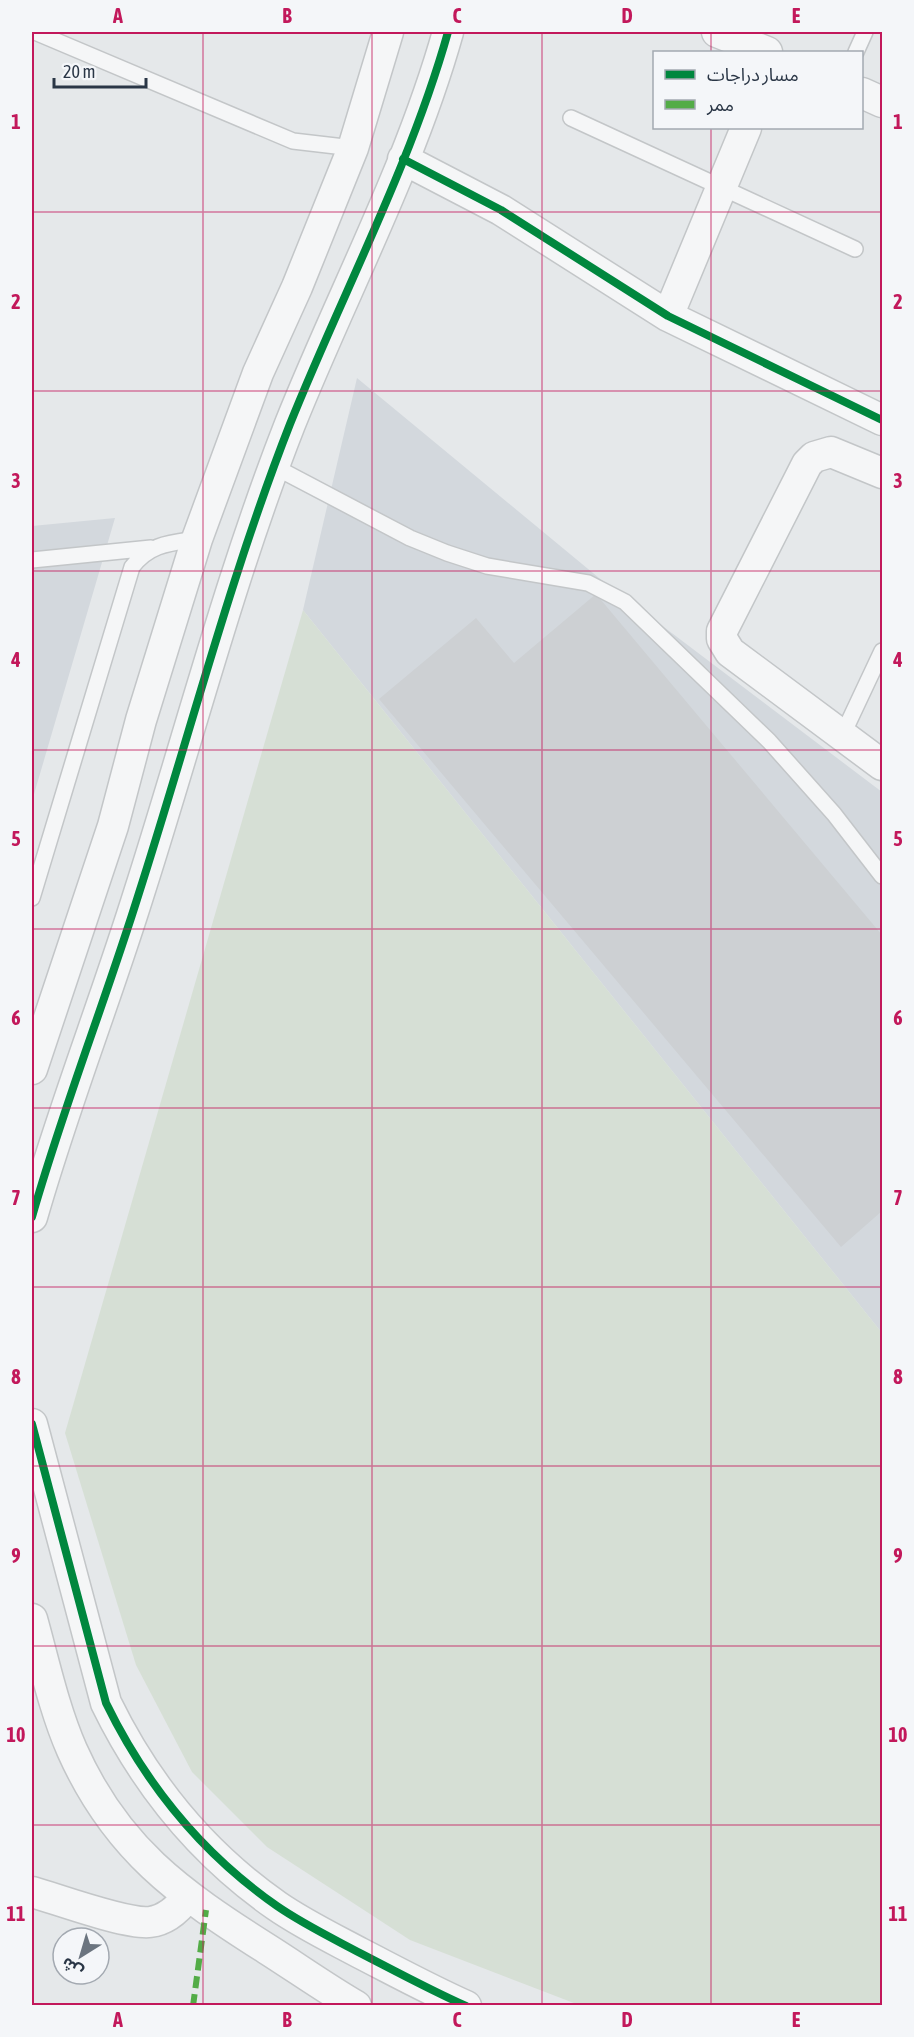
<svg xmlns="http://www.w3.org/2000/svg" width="914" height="2037" font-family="'Asap Condensed','Noto Sans Arabic',sans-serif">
  <rect width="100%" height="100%" fill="#e5e8ea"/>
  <path fill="#d3d8dd" d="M357,378L599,578L882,792V1333L303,610Z
    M115,518L32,801V526Z"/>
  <path fill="#d6dfd5" d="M303,610L882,1333V2005H579L410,1940L267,1847L192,1772L136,1665L65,1433Z"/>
  <path fill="#cdd0d3" d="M596,594L882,935V1211L841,1247L379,699L476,618L514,663Z"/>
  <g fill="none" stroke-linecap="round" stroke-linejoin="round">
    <g stroke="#c3c6c8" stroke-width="18">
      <path id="service" d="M35,32L293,141L353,148
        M856,52L865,32
        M571,118L855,249
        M275,467L410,538L447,553L487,566L588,583L625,602L769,741L834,814L882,876
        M32,560L151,548
        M843,734L882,651
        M32,898L132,567C149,544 170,543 197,539"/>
    </g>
    <g stroke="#c3c6c8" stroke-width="33">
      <path id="minor" d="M717,32L767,52
        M862,93L882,102
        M403,159L501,210L668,316L882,420
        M668,316L746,128
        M882,473L831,452L814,457L807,464L722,631V639L730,652L882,765
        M32,1069L113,826L141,720L197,539L258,373L297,287L353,148L388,32
        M32,1217C63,1108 105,1002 139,893C189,737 230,577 290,424C342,294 410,167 448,32
        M32,1424L106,1703C146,1785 201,1853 277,1906C303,1924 332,1938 360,1953C395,1971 430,1990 466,2006
        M32,1619C44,1662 54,1709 72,1750C116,1849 179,1893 267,1949C297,1968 325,1988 356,2006
        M32,1892C57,1899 127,1925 150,1922C166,1920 178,1909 187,1897"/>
    </g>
    <use href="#service" stroke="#f5f6f7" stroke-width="15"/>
    <use href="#minor" stroke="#f5f6f7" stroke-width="30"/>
    <path stroke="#53ac47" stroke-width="6" stroke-dasharray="12 6" stroke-linecap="butt" d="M193,2006L206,1910"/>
    <g stroke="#f4f6f9" stroke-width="11">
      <path id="cycleway" d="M403,159L501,210L668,316L882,420
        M32,1217C63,1108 105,1002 139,893C189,737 230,577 290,424C342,294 410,167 448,32
        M32,1424L106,1703C146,1785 201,1853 277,1906C303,1924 332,1938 360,1953C395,1971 430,1990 466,2006"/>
    </g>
    <use href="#cycleway" stroke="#00873e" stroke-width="8"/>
  </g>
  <path fill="none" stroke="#c2185b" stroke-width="1.5" stroke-opacity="0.55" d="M203,32V2006M372,32V2006M542,32V2006M711,32V52M711,128V2006M32,212H882M32,391H882M32,571H882M32,750H882M32,929H882M32,1108H882M32,1287H882M32,1466H882M32,1646H882M32,1825H882"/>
  <rect width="914" height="2037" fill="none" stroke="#f4f6f9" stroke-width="66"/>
  <rect x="653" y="51" width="210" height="78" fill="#f4f6f9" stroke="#a3a9b1" stroke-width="1.5"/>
  <rect x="665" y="70" width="30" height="9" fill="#00873e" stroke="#a3a9b1" stroke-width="1.5"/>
  <text x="707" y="81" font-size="18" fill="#2a3646">مسار دراجات</text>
  <rect x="665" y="100" width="30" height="9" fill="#53ac47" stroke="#a3a9b1" stroke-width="1.5"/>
  <text x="707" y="111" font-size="18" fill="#2a3646">ممر</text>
  <g transform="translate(81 1956) rotate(217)"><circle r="28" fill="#f4f6f9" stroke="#a3a9b1" stroke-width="1.5"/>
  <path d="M0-4.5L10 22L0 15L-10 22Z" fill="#6b747f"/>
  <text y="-9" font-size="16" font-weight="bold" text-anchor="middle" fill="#2a3646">ش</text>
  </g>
  <path d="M54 78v9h92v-9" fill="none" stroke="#2a3646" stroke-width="3"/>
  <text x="63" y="78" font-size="18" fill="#2a3646" stroke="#f4f6f9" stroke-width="4.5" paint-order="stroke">20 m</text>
  <rect x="33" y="33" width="848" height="1971" fill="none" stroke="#c2185b" stroke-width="2"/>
  <g font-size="20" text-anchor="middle" font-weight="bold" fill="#c2185b">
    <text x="118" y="23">A</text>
    <text x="287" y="23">B</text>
    <text x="457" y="23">C</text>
    <text x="627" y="23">D</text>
    <text x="796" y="23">E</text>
    <text x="16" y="129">1</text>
    <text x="898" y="129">1</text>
    <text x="16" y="309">2</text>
    <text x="898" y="309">2</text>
    <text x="16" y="488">3</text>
    <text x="898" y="488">3</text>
    <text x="16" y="667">4</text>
    <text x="898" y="667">4</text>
    <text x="16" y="846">5</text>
    <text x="898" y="846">5</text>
    <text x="16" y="1025">6</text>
    <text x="898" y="1025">6</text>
    <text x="16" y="1205">7</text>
    <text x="898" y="1205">7</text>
    <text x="16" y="1384">8</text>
    <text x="898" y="1384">8</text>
    <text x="16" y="1563">9</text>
    <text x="898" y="1563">9</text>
    <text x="16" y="1742">10</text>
    <text x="898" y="1742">10</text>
    <text x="16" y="1921">11</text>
    <text x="898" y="1921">11</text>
    <text x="118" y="2027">A</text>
    <text x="287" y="2027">B</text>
    <text x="457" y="2027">C</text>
    <text x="627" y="2027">D</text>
    <text x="796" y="2027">E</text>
  </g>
</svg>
